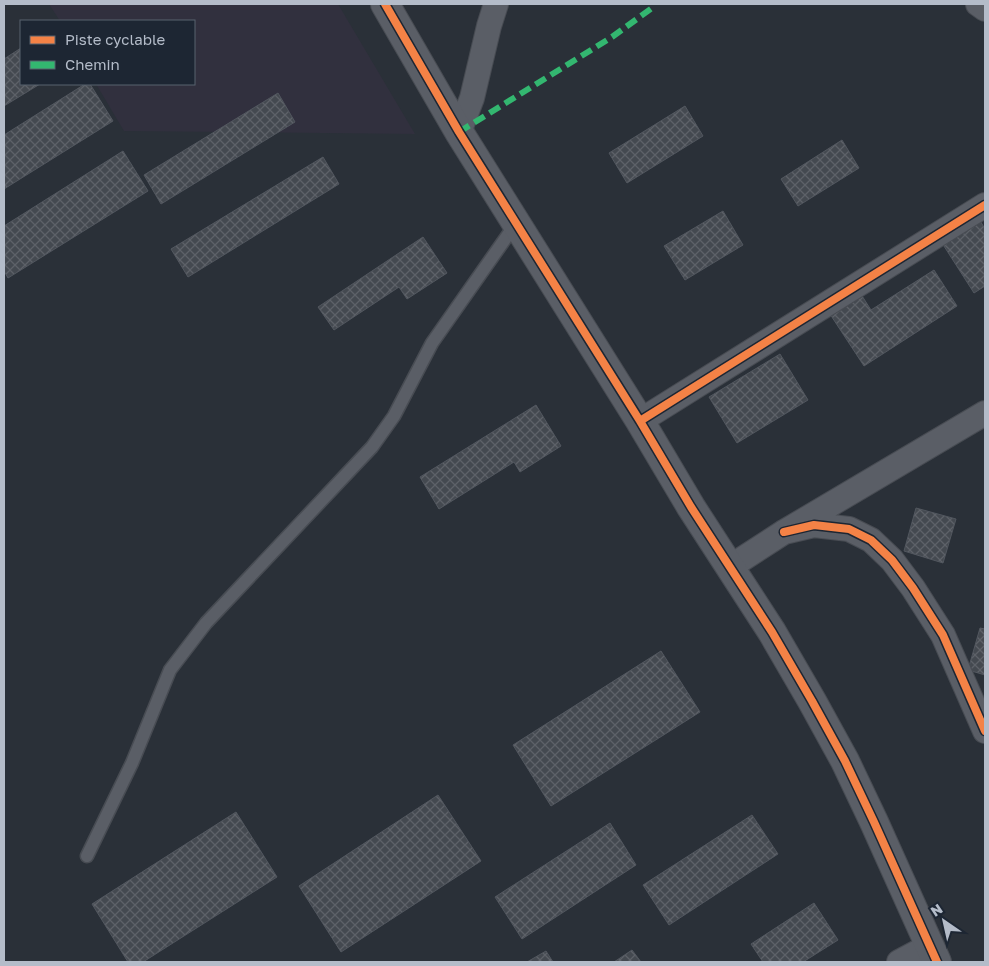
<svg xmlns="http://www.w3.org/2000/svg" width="989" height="966" font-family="'Golos Text',sans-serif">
  <defs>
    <pattern id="building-cross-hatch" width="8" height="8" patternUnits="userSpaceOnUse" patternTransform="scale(1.25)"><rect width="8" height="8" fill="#444950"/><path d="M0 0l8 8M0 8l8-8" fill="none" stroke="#5d6168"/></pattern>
  </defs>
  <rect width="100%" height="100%" fill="#2a3038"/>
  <path fill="#31303e" d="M49,4H338L415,134L124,131L96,84H194V21H60Z"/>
  <path fill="url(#building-cross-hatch)" stroke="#52575f" d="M21,48V84H40L4,106V59Z
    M85,84H90L113,121L4,189V135Z
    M278,93L295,122L161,204L144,175Z
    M685,106L703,136L627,183L609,153Z
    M842,140L859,168L798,206L781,179Z
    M123,151L148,191L8,278L4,271V226Z
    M323,157L339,184L188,277L171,249Z
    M723,211L743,245L685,280L664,246Z
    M979,219L985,229V286L974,293L942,243Z
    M423,237L447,273L407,299L399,287L334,330L318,307Z
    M934,270L957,306L864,366L826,308L857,288L871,310Z
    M780,354L808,400L737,443L709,397Z
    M536,405L561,446L520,472L514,462L439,509L420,477Z
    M916,508L956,519L943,563L904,551Z
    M980,628L985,629V675L968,670Z
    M661,651L700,712L551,806L513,745Z
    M438,795L481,861L341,952L299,886Z
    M236,812L277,877L143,962H128L92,904Z
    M752,815L778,854L669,925L643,885Z
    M610,823L636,865L522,939L495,897Z
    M814,903L838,940L803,962H763L751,944Z
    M632,950L641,962H614Z
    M546,951L553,962H527Z"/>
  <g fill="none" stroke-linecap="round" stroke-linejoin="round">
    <g stroke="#484c53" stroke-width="15">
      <path id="service" d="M87,856L132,763L170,670L206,623L372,447L394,416L432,343L517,222"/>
    </g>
    <g stroke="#484c53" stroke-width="26">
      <path id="minor" d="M978,4L985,9
        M459,132L472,98L489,26L496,4
        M640,421L985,205
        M784,532L814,525L849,529L871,540L892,560L913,588L943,635L985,731
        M730,567L784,532L985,413
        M899,962L929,946"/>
    </g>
    <g stroke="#484c53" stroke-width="30">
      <path id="tertiary" d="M385,4L459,132L640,421L691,507L772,632L812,701L845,761L874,822L937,962"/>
    </g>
    <use href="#service" stroke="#5a5e66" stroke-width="12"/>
    <use href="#minor" stroke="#5a5e66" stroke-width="24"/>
    <use href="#tertiary" stroke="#5a5e66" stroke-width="28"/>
    <path stroke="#33b770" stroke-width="6" stroke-dasharray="12 6" stroke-linecap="butt" d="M459,132L612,37L652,8L654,4"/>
    <g stroke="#1d2633" stroke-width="11">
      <path id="cycleway" d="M385,4L459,132L640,421L691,507L772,632L812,701L845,761L874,822L937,962
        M640,421L985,205
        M784,532L814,525L849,529L871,540L892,560L913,588L943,635L985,731"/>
    </g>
    <use href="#cycleway" stroke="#f48246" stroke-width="8"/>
  </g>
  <rect width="989" height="966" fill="none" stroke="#b4bcc9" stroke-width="10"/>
  <rect x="20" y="20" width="175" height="65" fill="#1d2633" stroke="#59626f"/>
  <rect x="30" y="36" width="25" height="8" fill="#f48246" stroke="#59626f"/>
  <text x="65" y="45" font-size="15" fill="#b4bcc9">Piste cyclable</text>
  <rect x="30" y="61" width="25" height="8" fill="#33b770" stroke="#59626f"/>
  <text x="65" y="70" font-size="15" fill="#b4bcc9">Chemin</text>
  <g transform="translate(944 921) rotate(326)" stroke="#1d2633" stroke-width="4" paint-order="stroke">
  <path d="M0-4L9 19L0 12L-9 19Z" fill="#b4bcc9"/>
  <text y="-8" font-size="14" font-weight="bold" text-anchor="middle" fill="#b4bcc9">N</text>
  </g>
</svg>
